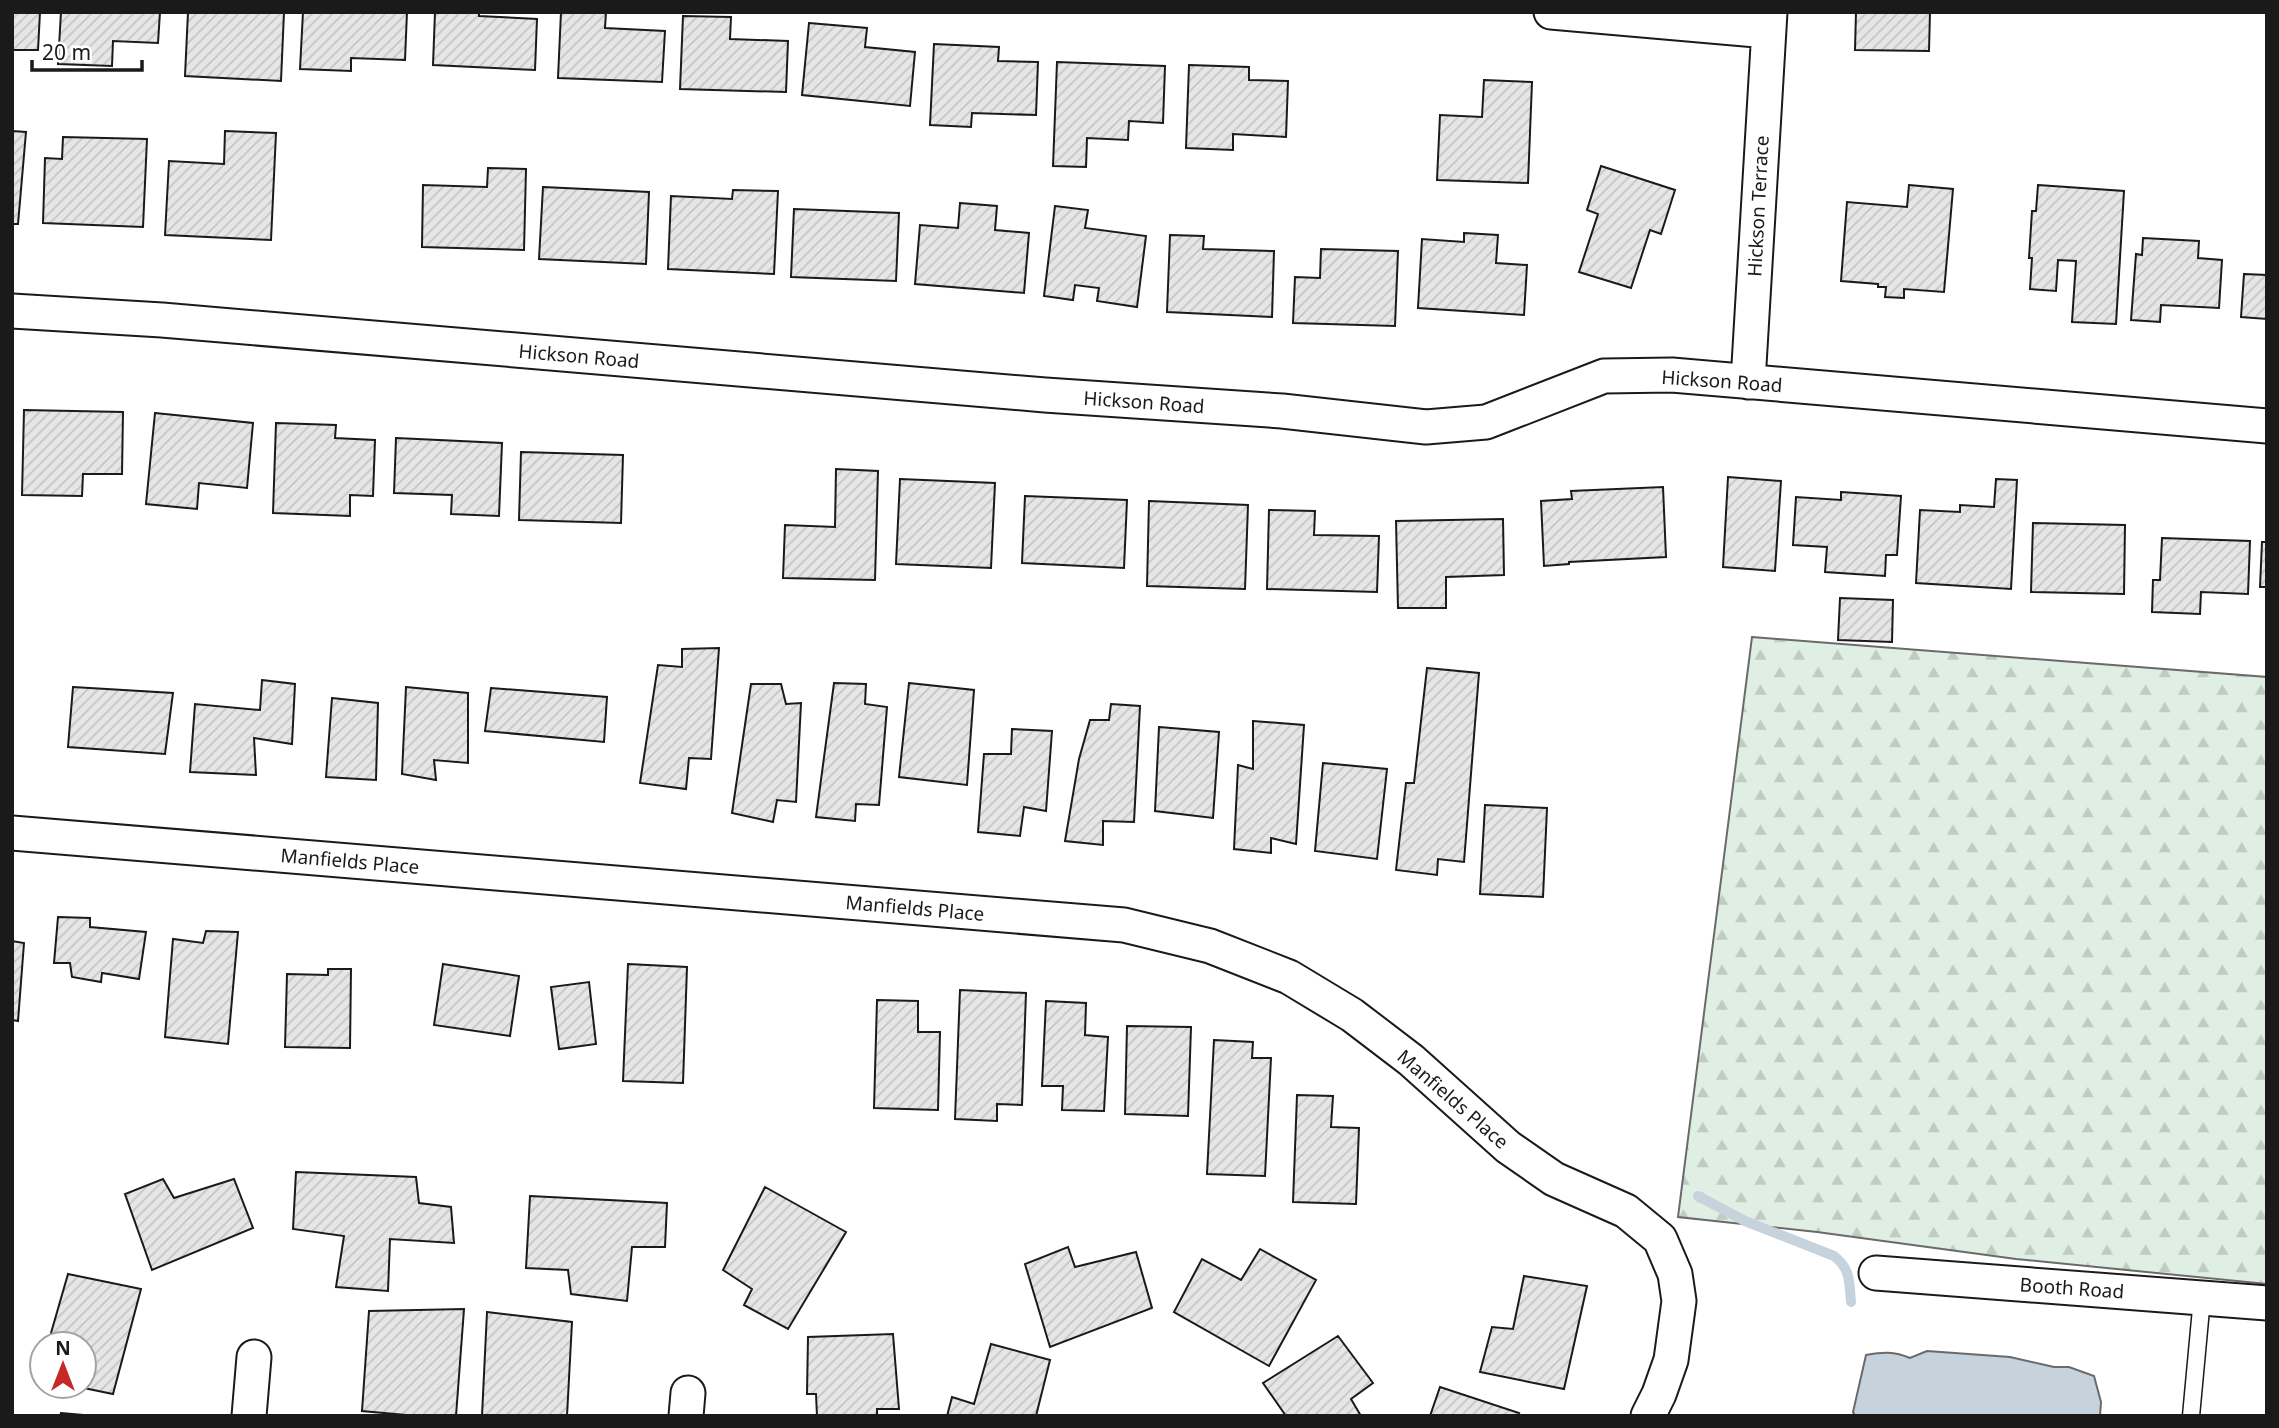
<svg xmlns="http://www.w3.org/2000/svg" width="2279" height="1428" font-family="'Noto Sans',sans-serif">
  <defs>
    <pattern id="forest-firs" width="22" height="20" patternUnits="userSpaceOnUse" patternTransform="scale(1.75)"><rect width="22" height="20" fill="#e0efe3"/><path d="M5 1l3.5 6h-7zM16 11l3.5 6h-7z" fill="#c0ccc2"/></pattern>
    <pattern id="building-hatch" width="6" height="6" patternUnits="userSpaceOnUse" patternTransform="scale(1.75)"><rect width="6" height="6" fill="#e6e6e6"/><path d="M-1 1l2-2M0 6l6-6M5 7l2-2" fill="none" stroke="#c5c5c5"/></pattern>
  </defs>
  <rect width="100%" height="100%" fill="#fff"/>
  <path fill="url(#forest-firs)" stroke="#6a6a6a" stroke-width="2" d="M1752,637L2267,677V1284L2016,1259L1817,1232L1678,1217Z"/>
  <path fill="#c6d2dc" stroke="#6a6a6a" stroke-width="2" d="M1927,1351L2010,1357L2054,1367H2069L2094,1376L2101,1402L2100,1416H1855L1853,1412L1866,1355C1882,1352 1894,1351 1910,1358Z"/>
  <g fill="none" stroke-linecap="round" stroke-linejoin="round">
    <path stroke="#c6d2dc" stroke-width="10" d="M1698,1196L1745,1221L1834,1256C1851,1269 1849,1282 1851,1302"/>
  </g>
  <path fill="url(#building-hatch)" stroke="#1a1a1a" stroke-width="2" d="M12,12H40L38,50H12Z
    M61,12H160L158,43L113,41L112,66L58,64Z
    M188,12H284L281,81L185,76Z
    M303,12H407L405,60L351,58V71L300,69Z
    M435,12H479V16L537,19L535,70L433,65Z
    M561,12H606L605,28L665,31L662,82L558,78Z
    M1856,12H1930L1929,51L1855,50Z
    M683,16L731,17L730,39L788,41L786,92L680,89Z
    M809,23L867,28L865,47L915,52L910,106L802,95Z
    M934,44L999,47L998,61L1038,62L1036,115L972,113L971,127L930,125Z
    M1057,62L1165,66L1163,123L1129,121L1128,140L1087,138L1086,167L1053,166Z
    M1189,65L1249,67V80L1288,81L1286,137L1233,134V150L1186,148Z
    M1484,80L1532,82L1528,183L1437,180L1440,115L1482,117Z
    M12,131L26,132L18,224H12Z
    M225,131L276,133L271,240L165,235L169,161L224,164Z
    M63,137L147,139L143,227L43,223L45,158L62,159Z
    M1601,166L1675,190L1661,234L1650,230L1631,288L1579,272L1598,214L1587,210Z
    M488,168L526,169L524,250L422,247L423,185L487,187Z
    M1909,185L1953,189L1944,292L1904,289V298L1885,297L1886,287H1878V284L1841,281L1847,202L1907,207Z
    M2038,185L2124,191L2116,324L2072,322L2076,261L2058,260L2056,291L2030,289L2032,258H2029L2032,211H2036Z
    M543,187L649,192L646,264L539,259Z
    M733,190L778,191L774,274L668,269L671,196L732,199Z
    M960,203L997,206L995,230L1029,233L1024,293L915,284L920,225L958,228Z
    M1055,206L1088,210L1085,228L1146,236L1137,307L1097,301L1099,288L1075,285L1073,300L1044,296Z
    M794,209L899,213L896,281L791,277Z
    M1464,233L1498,235L1496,263L1527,265L1524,315L1418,308L1422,239L1464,242Z
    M1170,235L1204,236L1203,249L1274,251L1272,317L1167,312Z
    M2143,238L2199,241L2198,258L2222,260L2219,308L2161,305L2160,322L2131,320L2136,254L2142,255Z
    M1321,249L1398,251L1395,326L1293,323L1295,277L1320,278Z
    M2244,274L2267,275V319L2241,317Z
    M24,410L123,412L122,474H83L82,496L22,495Z
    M155,413L253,423L247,488L199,483L197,509L146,504Z
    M276,423L336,425L335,438L375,440L373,496L350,495V516L273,513Z
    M396,438L502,443L499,516L451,514L452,495L394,493Z
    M521,452L623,455L621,523L519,520Z
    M836,469L878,471L875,580L783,578L785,525L835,527Z
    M1728,477L1781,481L1775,571L1723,567Z
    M900,479L995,483L991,568L896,564Z
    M1996,479L2017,480L2011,589L1916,583L1920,510L1960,512V505L1994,507Z
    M1663,487L1666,557L1569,562V564L1544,566L1541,501L1572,499L1571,491Z
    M1841,492L1901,496L1897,555H1886L1885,576L1825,572L1827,547L1793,545L1796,497L1841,500Z
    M1025,496L1127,500L1124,568L1022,563Z
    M1149,501L1248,505L1245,589L1147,586Z
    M1269,510L1315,511L1314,535L1379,536L1377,592L1267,589Z
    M1503,519L1504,575L1446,577V608H1398L1396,521Z
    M2033,523L2125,525L2124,594L2031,592Z
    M2162,538L2250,541L2248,594L2201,592L2200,614L2152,612L2153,580H2160Z
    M2262,542H2267V587H2260Z
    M1840,598L1893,600L1892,642L1838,640Z
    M719,648L711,759L689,758L686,789L640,783L658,665L682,667V649Z
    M1427,668L1479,673L1464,862L1438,859L1437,875L1396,870L1406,783H1414Z
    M262,680L295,684L292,744L254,738L256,775L190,772L195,704L260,710Z
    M834,683L866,684L865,704L887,707L879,805L856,804L855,821L816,817Z
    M909,683L974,690L967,785L899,777Z
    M751,684H781L786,704L801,703L796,802L777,800L773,822L732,813Z
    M73,687L173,693L165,754L68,747Z
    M406,687L468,693V763L434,760L436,780L402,774Z
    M491,688L607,697L604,742L485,731Z
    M332,698L378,703L376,780L326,777Z
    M1111,704L1140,706L1134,822L1103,821V845L1065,841L1079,759L1090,720H1109Z
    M1253,721L1304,725L1296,844L1271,838V853L1234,849L1238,765L1253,769Z
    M1159,727L1219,732L1213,818L1155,811Z
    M1012,729L1052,731L1046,811L1024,807L1020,836L978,832L984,754H1011Z
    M1323,763L1387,769L1377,859L1315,851Z
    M1485,805L1547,808L1543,897L1480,894Z
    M58,917L90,918V927L146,932L139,979L102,973L101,982L72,977L70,963H54Z
    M206,931L238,932L228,1044L165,1037L173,939L203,943Z
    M12,941L24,943L18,1021L12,1020Z
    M443,964L519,976L510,1036L434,1025Z
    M628,964L687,967L683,1083L623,1081Z
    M328,969H351L350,1048L285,1047L287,974L328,975Z
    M589,982L596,1044L559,1049L551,987Z
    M960,990L1026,993L1022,1105L997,1104V1121L955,1119Z
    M877,1000L918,1001V1032H940L938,1110L874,1108Z
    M1046,1001L1086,1003L1085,1035L1108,1037L1104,1111L1062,1110L1063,1086H1042Z
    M1127,1026L1191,1027L1188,1116L1125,1114Z
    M1214,1040L1253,1042L1252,1058H1271L1265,1176L1207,1174Z
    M1297,1095L1333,1096L1331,1127L1359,1128L1356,1204L1293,1202Z
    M296,1172L416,1177L419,1203L451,1207L454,1243L390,1239L388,1291L336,1287L344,1236L293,1229Z
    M163,1179L174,1198L234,1179L253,1228L152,1270L125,1194Z
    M765,1187L846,1232L788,1329L744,1305L752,1289L723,1270Z
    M530,1196L667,1203L665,1247H632L627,1301L571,1294L568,1270L526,1268Z
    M1068,1247L1075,1267L1136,1252L1152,1308L1050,1347L1025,1264Z
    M1260,1249L1316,1280L1269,1366L1174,1312L1202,1259L1241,1280Z
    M68,1274L141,1289L113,1394L74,1386H84V1344H58L51,1333Z
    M1524,1276L1587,1286L1564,1389L1480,1372L1492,1327L1513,1329Z
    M464,1309L456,1416H417L362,1411L369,1311Z
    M487,1312L572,1322L567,1416H482Z
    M893,1334L899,1409H877V1416H817L816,1394H807L808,1337Z
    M1338,1336L1373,1383L1351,1399L1361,1416H1286L1263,1383Z
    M991,1344L1050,1360L1036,1416H947L952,1397L974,1404Z
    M1440,1387L1519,1413L1517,1416H1430Z
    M61,1413L95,1416H60Z"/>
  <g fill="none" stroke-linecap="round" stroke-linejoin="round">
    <g stroke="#1a1a1a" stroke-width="19">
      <path id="lane" d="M2191,1416L2202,1298"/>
    </g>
    <g stroke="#1a1a1a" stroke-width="37">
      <path id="street" d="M1551,12L1768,31
        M12,311L162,320L1045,395L1282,411L1426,427L1486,422L1604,376L1672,375L2267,426
        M1748,382L1770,12
        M12,833L1124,925L1210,946L1289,977L1352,1015L1411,1060L1508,1147L1554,1179L1626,1211L1660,1239L1675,1274L1679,1301L1671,1360L1659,1394L1648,1416
        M1876,1273L2267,1303
        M249,1416L254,1357
        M686,1416L688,1393"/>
    </g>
    <use href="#lane" stroke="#fff" stroke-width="16"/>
    <use href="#street" stroke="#fff" stroke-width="33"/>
  </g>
  <g text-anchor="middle" stroke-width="5" stroke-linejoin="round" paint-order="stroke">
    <g font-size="19" fill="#1a1a1a" stroke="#fff">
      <text transform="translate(1758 206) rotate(-87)" y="7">Hickson Terrace</text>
      <text transform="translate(579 356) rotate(5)" y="7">Hickson Road</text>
      <text transform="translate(1722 381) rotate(4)" y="7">Hickson Road</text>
      <text transform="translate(1144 402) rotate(4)" y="7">Hickson Road</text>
      <text transform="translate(350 861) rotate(5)" y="7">Manfields Place</text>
      <text transform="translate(915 908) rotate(5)" y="7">Manfields Place</text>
      <text transform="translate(1453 1099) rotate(41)" y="7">Manfields Place</text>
      <text transform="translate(2072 1288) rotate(4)" y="7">Booth Road</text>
    </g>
  </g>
  <rect width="2279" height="1428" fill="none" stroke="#1a1a1a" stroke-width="28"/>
  <g transform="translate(63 1365)"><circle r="33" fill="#ffffff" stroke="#a3a3a3" stroke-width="2"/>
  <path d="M0-5L12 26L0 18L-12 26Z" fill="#c62828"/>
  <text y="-10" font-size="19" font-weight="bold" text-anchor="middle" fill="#1a1a1a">N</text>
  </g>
  <path d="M32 60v10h110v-10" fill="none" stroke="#1a1a1a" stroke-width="3.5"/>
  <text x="42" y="60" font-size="21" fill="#1a1a1a" stroke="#ffffff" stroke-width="5" paint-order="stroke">20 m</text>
</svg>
